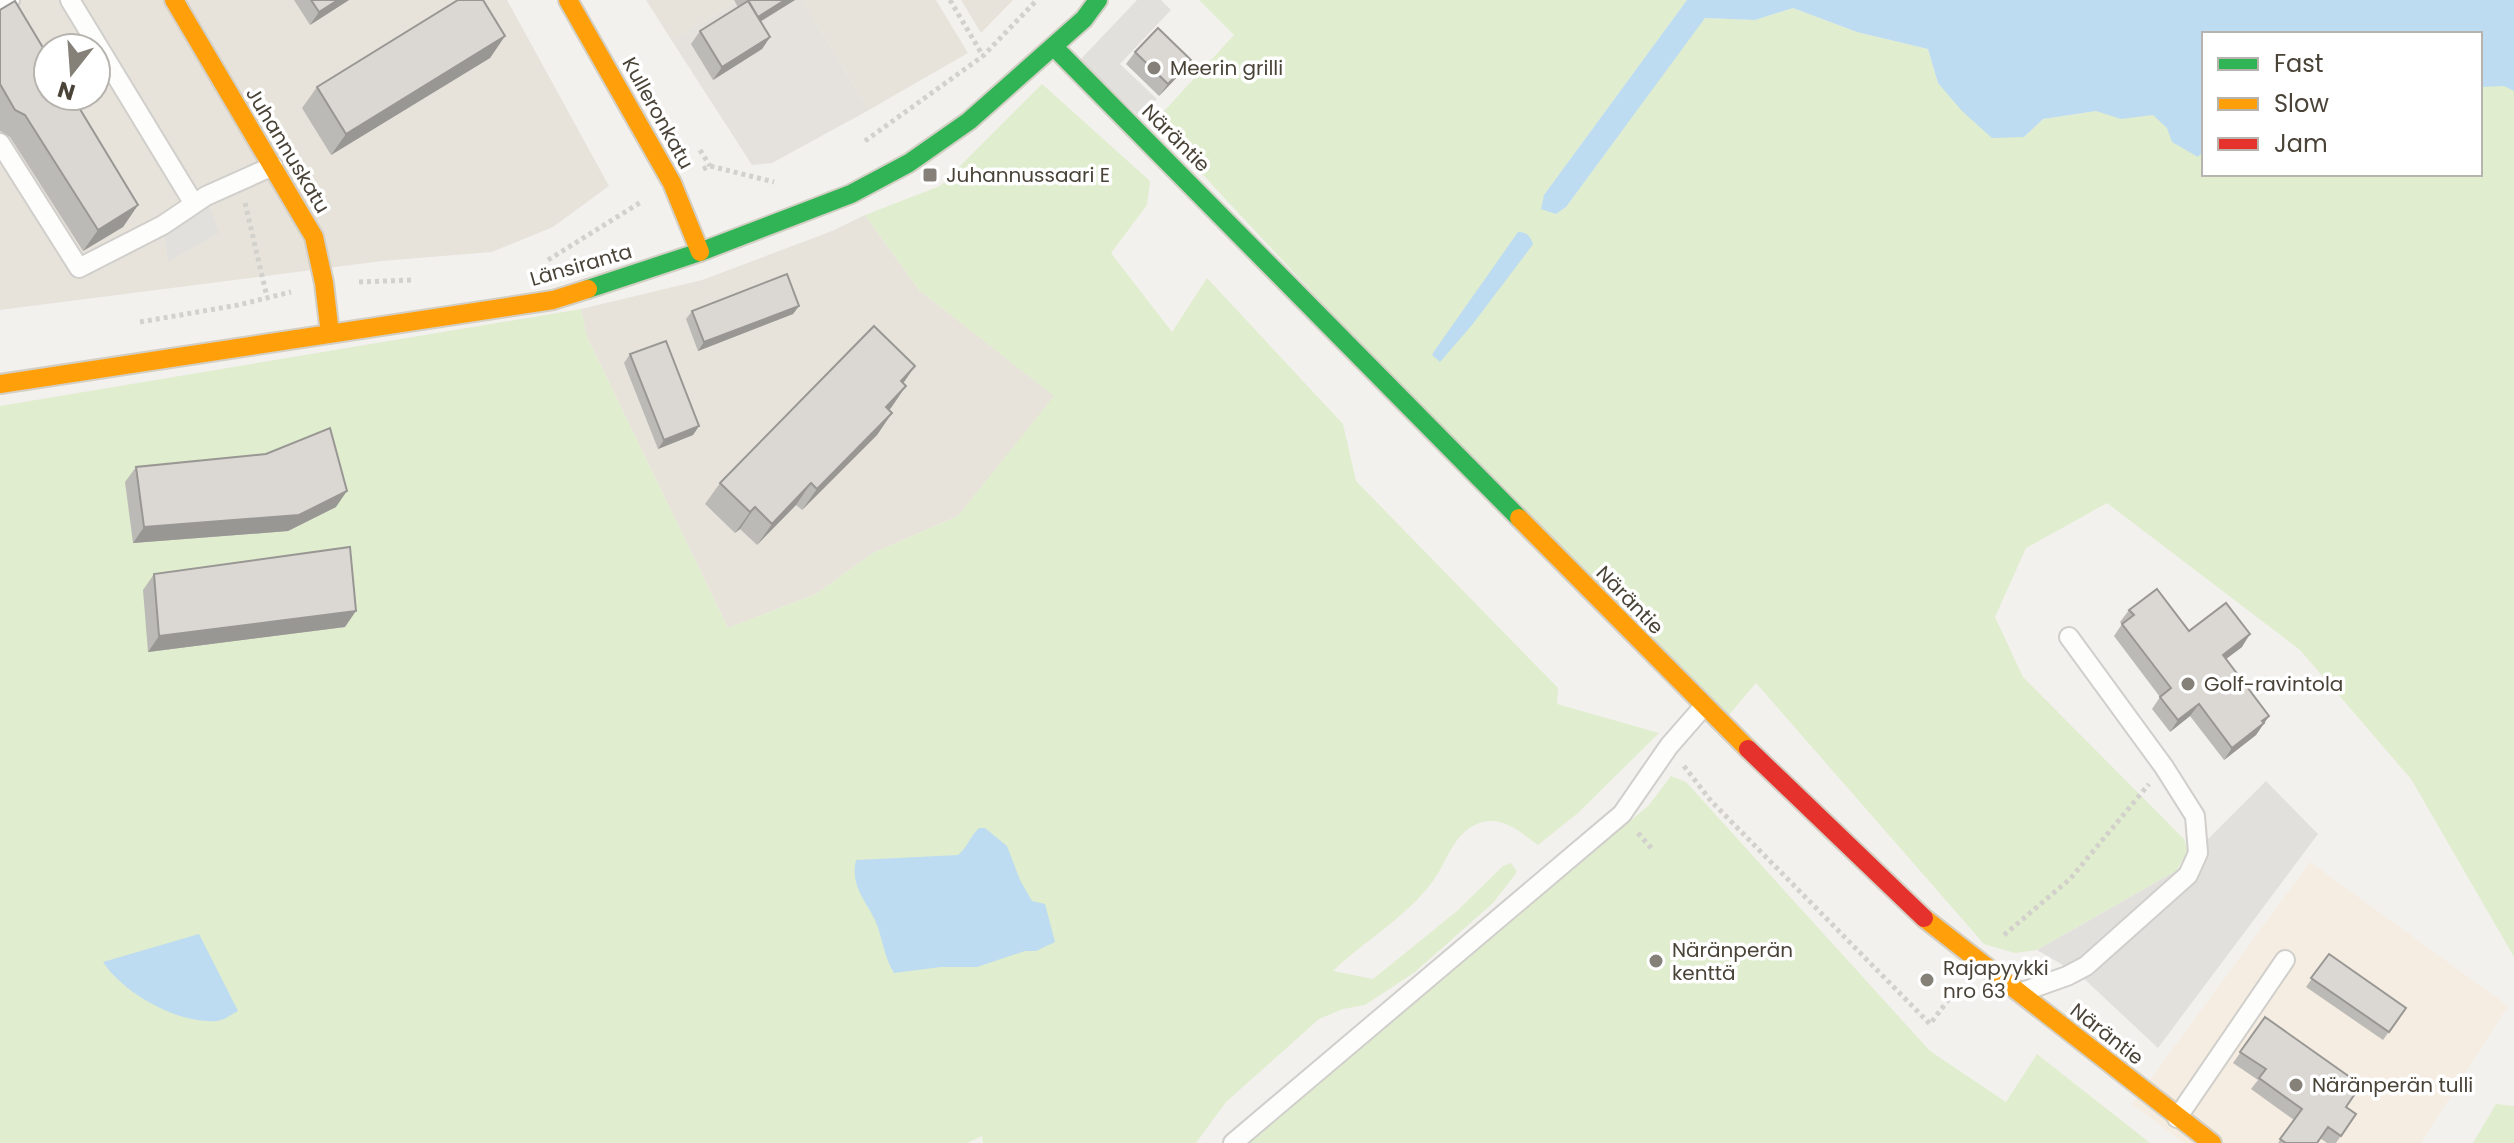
<svg xmlns="http://www.w3.org/2000/svg" width="2514" height="1143" font-family="Poppins,sans-serif">
  <rect width="100%" height="100%" fill="#f3f1ee"/>
  <path fill="#e7e3db" fill-rule="evenodd" d="M0,0H507L609,186L553,227L492,252L382,261L0,310ZM48,48H96V96H48Z
    M646,0H738L672,41Z
    M802,0H936L968,53L869,110Z
    M961,0H1013L981,33Z
    M865,215L919,290L1055,396L958,516L873,553L816,594L728,628L587,337L581,309L702,280L832,231Z"/>
  <path fill="#f5ede1" d="M2310,862L2508,1006L2421,1143H2184L2132,1104Z"/>
  <path fill="#e5e1dd" d="M738,0H802L869,110L772,163L752,165L672,41Z"/>
  <path fill="#e0edce" fill-rule="evenodd" d="M1199,0H1687L1544,195L1555,214L1566,207L1704,18L1755,20L1793,8L1857,32L1928,49L1938,83L2024,137L2043,119L2096,111L2251,0H2514V957L2411,779L2300,650L2107,503L2026,548L1995,617L2023,677L2184,839L2188,851L2176,871L2037,950L2015,953L1984,944L1756,683L1717,729L1154,122L1234,35ZM2204,34H2480V174H2204Z
    M1042,84L1150,181L1147,205L1111,253L1172,332L1207,278L1343,424L1356,481L1558,688L1557,704L1659,733L1578,813L1538,845C1520,832 1501,814 1477,824C1453,834 1447,862 1433,881C1406,918 1365,940 1333,971L1373,979L1457,911L1503,866L1511,863L1517,872L1493,903L1415,972L1365,1005L1343,1009L1319,1019L1226,1102L1196,1143H983L982,1136L967,1143H0V406L581,309L587,337L728,628L816,594L873,553L958,516L1054,396L919,290L865,215L940,186Z
    M1671,776L1686,782L1930,1051L2006,1102L2037,1054L2150,1143H1249L1649,805Z
    M2496,1104L2514,1106V1143H2473Z"/>
  <path fill="#e2e0dc" d="M1137,0H1161L1171,10L1120,64L1157,99L1140,117L1079,61Z
    M206,196L219,233L168,262L163,225Z
    M2266,781L2318,834L2158,1048L2080,975L2037,950L2176,871Z"/>
  <path fill="#bddcf2" d="M1687,0H2514V91L2504,86L2480,87V34H2204V150L2198,157L2172,142L2167,128L2153,115L2121,119L2096,111L2043,119L2024,137L1992,138L1962,111L1938,83L1928,49L1857,32L1793,8L1755,20L1705,18L1566,207L1556,214L1541,209L1544,195Z
    M1518,232C1527,232 1530,236 1533,244L1528,251L1472,325L1440,362L1432,355L1435,350Z
    M979,828H985L1007,846L1020,880L1032,901L1045,904L1055,942L1036,951H1025L977,967H941L894,973C885,958 884,947 879,931C872,905 849,891 856,860L958,855C968,847 970,836 979,828Z
    M199,934L238,1011C232,1014 223,1021 216,1021C178,1024 123,993 103,962Z"/>
  <g fill="none" stroke-linecap="round" stroke-linejoin="round">
    <g stroke="#d1cfcb" stroke-width="22">
      <path id="lane" d="M70,0L194,204
        M0,6L10,0
        M0,143L79,268L163,225L206,196L273,166
        M2022,992L2067,976L2086,966L2188,875L2198,853L2195,816L2164,767L2069,637
        M2177,1118L2285,960
        M1233,1143L1622,814L1669,746L1704,706"/>
    </g>
    <g stroke="#d3cfc5" stroke-width="22">
      <path id="fast" d="M1054,47L1519,518
        M588,289L700,252L851,194L909,163L969,121L1084,19L1098,0"/>
    </g>
    <g stroke="#d3cfc5" stroke-width="22">
      <path id="slow" d="M174,0L314,237L324,283L330,334
        M568,0L672,183L700,252
        M0,384L553,300L588,289
        M1519,518L1748,749
        M1924,918L2212,1143"/>
    </g>
    <g stroke="#d3cfc5" stroke-width="22">
      <path id="jam" d="M1748,749L1924,918"/>
    </g>
    <path stroke="#d3d1cc" stroke-width="5" stroke-dasharray="4 4" stroke-linecap="butt" d="M950,0L983,56
      M865,141L983,56L1037,0
      M700,150L710,166
      M703,169L710,166L774,182
      M245,203L267,297
      M548,260L641,202
      M359,282L413,280
      M140,322L238,305L291,292
      M1684,766L1711,801L1930,1024L1955,991
      M1638,833L1653,850
      M2004,935L2070,879L2149,784"/>
    <use href="#lane" stroke="#fdfdfc" stroke-width="18"/>
    <use href="#fast" stroke="#30b455" stroke-width="18"/>
    <use href="#slow" stroke="#ff9f0a" stroke-width="18"/>
    <use href="#jam" stroke="#e5322d" stroke-width="18"/>
  </g>
  <path fill="#bcbab6" d="M294,0H349L310,25Z
    M734,0H795L761,21L770,37L762,49L713,80L691,44L700,31L738,7Z
    M0,10L138,205L123,227L83,251L10,137L0,131Z
    M505,36L490,58L331,155L302,108L317,87Z
    M1135,52L1182,72L1159,96L1126,64Z
    M799,306L793,314L698,351L686,319L692,311Z
    M630,354L699,426L693,435L658,449L624,363Z
    M903,383L889,410L892,413L877,435L802,510L796,505L757,545L740,529L735,533L705,504L720,483Z
    M136,467L336,507L288,531L133,543L125,482Z
    M154,574L345,627L148,652L143,590Z
    M2129,610L2189,631L2242,647L2226,659L2269,716L2256,735L2224,760L2190,716L2170,732L2152,709L2160,697L2114,636L2122,624L2120,622Z
    M2329,954L2406,1008L2383,1040L2306,987Z
    M2265,1017L2346,1107L2356,1114L2336,1143H2327L2320,1138L2317,1143H2278L2294,1120L2251,1089L2258,1080L2233,1063Z"/>
  <path fill="#999794" d="M338,0H349L310,25L319,12Z
    M785,0H795L750,28L758,17Z
    M505,36L490,58L331,155L346,134Z
    M770,37L762,49L713,80L722,67Z
    M1191,60L1182,72L1159,96L1168,84Z
    M138,205L123,227L83,251L98,230Z
    M799,306L793,314L698,351L704,342Z
    M915,366L900,388L901,381Z
    M906,386L891,408L871,428L886,407Z
    M892,413L877,435L802,510L817,489Z
    M699,426L693,435L658,449L664,440Z
    M811,483L796,505L757,545L772,524Z
    M347,491L336,507L288,531L133,543L144,527Z
    M755,507L740,529L735,533L750,512Z
    M356,611L345,627L148,652L159,636Z
    M2250,634L2242,647L2214,668L2223,655Z
    M2199,704L2190,716L2170,732L2178,720Z
    M2269,716L2256,735L2224,760L2232,748Z"/>
  <path fill="#dbd8d4" stroke="#999794" stroke-width="2" d="M311,0H338L319,12Z
    M458,0H483L505,36L346,134L317,87Z
    M748,0H785L758,17Z
    M15,1L48,56V96H72L138,205L98,230L25,115L15,110L0,84V10Z
    M748,1L770,37L722,67L700,31Z
    M1158,28L1191,60L1168,84L1135,52Z
    M787,274L799,306L704,342L692,311Z
    M874,326L915,366L901,381L906,386L886,407L892,413L817,489L811,483L772,524L755,507L750,512L720,483Z
    M666,341L699,426L664,440L630,354Z
    M330,428L347,491L299,515L144,527L136,467L266,454Z
    M350,547L356,611L159,636L154,574Z
    M2157,589L2189,631L2226,603L2250,634L2223,655L2269,716L2262,721L2264,723L2232,748L2199,704L2178,720L2160,697L2171,688L2122,624L2134,615L2129,610Z
    M2329,954L2406,1008L2389,1032L2311,978Z
    M2265,1017L2361,1085L2346,1107L2356,1114L2341,1136L2328,1127L2317,1143H2286L2280,1139L2302,1109L2259,1078L2266,1069L2240,1052Z"/>
  <g fill="#858078" stroke="#fff" stroke-width="3">
    <circle cx="1154" cy="68" r="8"/>
    <rect x="922" y="167" width="16" height="16" rx="4"/>
    <circle cx="2188" cy="684" r="8"/>
    <circle cx="1656" cy="961" r="8"/>
    <circle cx="1927" cy="980" r="8"/>
    <circle cx="2296" cy="1085" r="8"/>
  </g>
  <g text-anchor="middle" stroke-width="7" stroke-linejoin="round" paint-order="stroke">
    <g font-size="20" fill="#4a4338" stroke="#fff" text-anchor="start">
      <text x="1170" y="75">Meerin grilli</text>
      <text x="946" y="182">Juhannussaari E</text>
      <text x="2204" y="691">Golf-ravintola</text>
      <text x="1672" y="957">Näränperän<tspan x="1672" dy="23">kenttä</tspan></text>
      <text x="1943" y="975">Rajapyykki<tspan x="1943" dy="23">nro 63</tspan></text>
      <text x="2312" y="1092">Näränperän tulli</text>
    </g>
    <g font-size="20" fill="#4a4338" stroke="#fff">
      <text transform="translate(658 113) rotate(61)" y="7">Kulleronkatu</text>
      <text transform="translate(1176 138) rotate(45)" y="7">Näräntie</text>
      <text transform="translate(288 150) rotate(59)" y="7">Juhannuskatu</text>
      <text transform="translate(581 265) rotate(-16)" y="7">Länsiranta</text>
      <text transform="translate(1630 600) rotate(46)" y="7">Näräntie</text>
      <text transform="translate(2107 1034) rotate(38)" y="7">Näräntie</text>
    </g>
  </g>
  <rect x="2202" y="32" width="280" height="144" fill="#ffffff" stroke="#b7b4af" stroke-width="2"/>
  <rect x="2218" y="58" width="40" height="12" fill="#30b455" stroke="#b7b4af" stroke-width="2"/>
  <text x="2274" y="72" font-size="24" fill="#4a4338">Fast</text>
  <rect x="2218" y="98" width="40" height="12" fill="#ff9f0a" stroke="#b7b4af" stroke-width="2"/>
  <text x="2274" y="112" font-size="24" fill="#4a4338">Slow</text>
  <rect x="2218" y="138" width="40" height="12" fill="#e5322d" stroke="#b7b4af" stroke-width="2"/>
  <text x="2274" y="152" font-size="24" fill="#4a4338">Jam</text>
  <g transform="translate(72 72) rotate(197)"><circle r="38" fill="#ffffff" stroke="#b7b4af" stroke-width="2"/>
  <path d="M0-6L14 30L0 20L-14 30Z" fill="#858078"/>
  <text y="-12" font-size="22" font-weight="bold" text-anchor="middle" fill="#4a4338">N</text>
  </g>
</svg>
